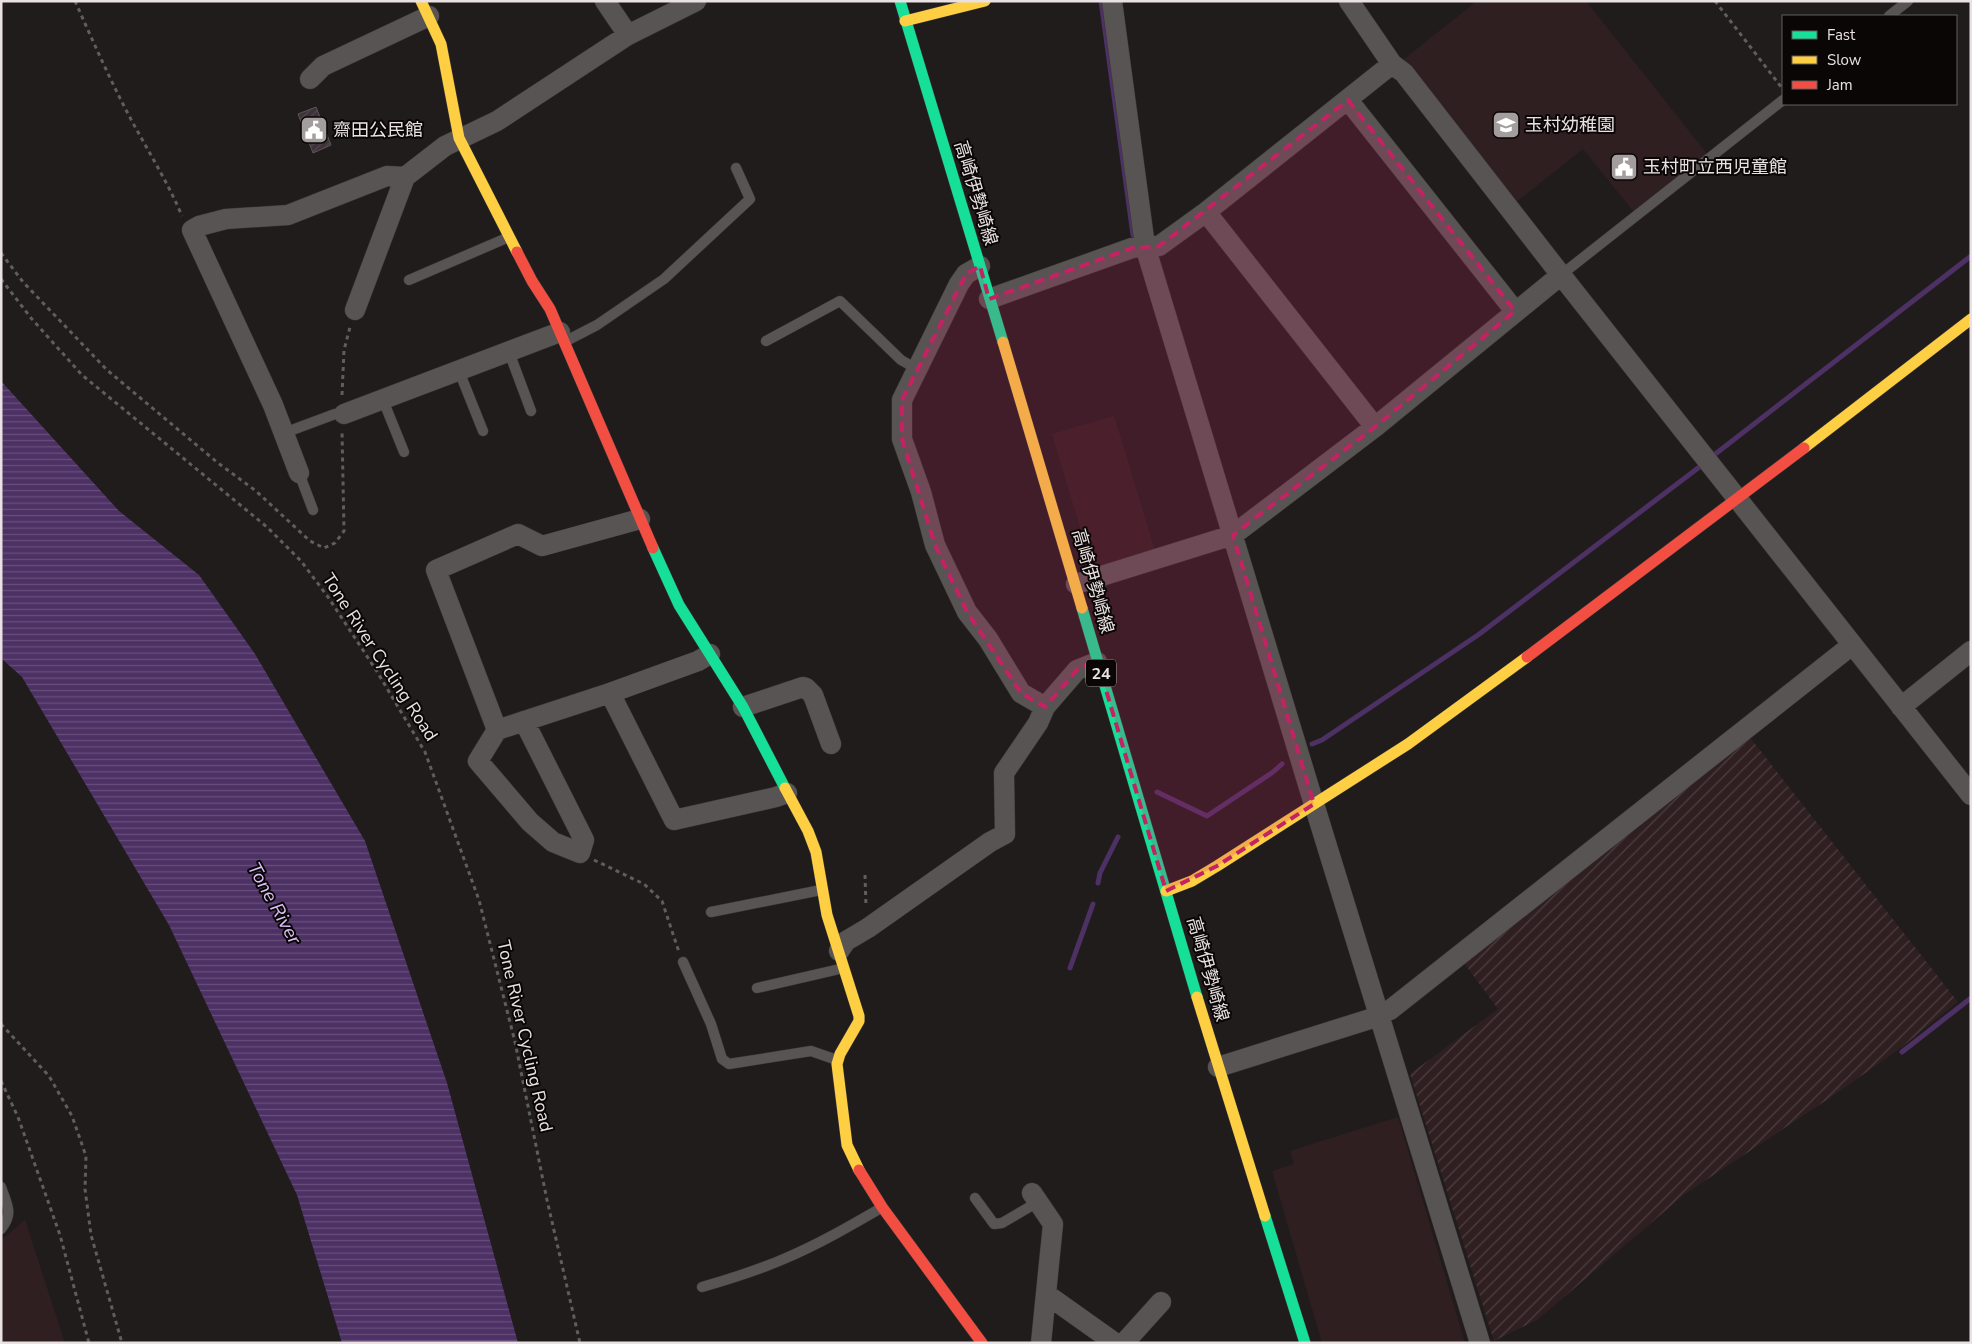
<svg xmlns="http://www.w3.org/2000/svg" width="1972" height="1344" font-family="'Nunito Sans','Noto Sans JP',sans-serif">
  <defs>
    <pattern id="industrial-furrows" width="10" height="10" patternUnits="userSpaceOnUse" patternTransform="scale(1.25)"><rect width="10" height="10" fill="#2f1f20"/><path d="M-1 1l2-2M0 10L10 0M9 11l2-2" fill="none" stroke="#4d3f40"/></pattern>
    <pattern id="water-rules" width="6" height="5" patternUnits="userSpaceOnUse" patternTransform="scale(1.25)"><rect width="6" height="5" fill="#4d3165"/><path d="M0 2.5h6" fill="none" stroke="#674f7b"/></pattern>
    <pattern id="building-hatch" width="6" height="6" patternUnits="userSpaceOnUse" patternTransform="scale(1.25)"><rect width="6" height="6" fill="#3e3139"/><path d="M-1 1l2-2M0 6l6-6M5 7l2-2" fill="none" stroke="#51454c"/></pattern>
  </defs>
  <rect width="100%" height="100%" fill="#211c1c"/>
  <path fill="#2f1f20" d="M1477,1H1586L1708,155L1634,212L1583,149L1515,203L1404,59Z
    M1114,416L1155,551L1093,570L1052,434Z
    M1398,1117L1465,1343H1322L1272,1171L1294,1164L1290,1151Z
    M25,1220L65,1343H1V1240Z"/>
  <path fill="url(#industrial-furrows)" d="M1748,735L1958,1002L1898,1050L1831,1097L1685,1194L1537,1320L1494,1341L1410,1074L1498,1009L1464,963Z"/>
  <path fill="url(#water-rules)" d="M1,381L119,511L199,575L255,654L365,841L447,1083L518,1343H342L297,1195L169,925L22,677L1,658Z"/>
  <g fill="none" stroke-linecap="round" stroke-linejoin="round">
    <path stroke="#4d3165" stroke-width="5" d="M1101,1L1133,235
      M1714,455L1971,256
      M1312,744L1322,740L1478,635L1702,465
      M1157,792L1207,816L1273,772L1282,764
      M1098,883L1100,873L1118,837
      M1070,968L1093,904
      M1902,1052L1971,998"/>
  </g>
  <path fill="url(#building-hatch)" stroke="#595556" d="M316,107L331,145L313,153L298,114Z"/>
  <g fill="none" stroke-linecap="round" stroke-linejoin="round">
    <g stroke="#3b3737" stroke-width="11">
      <path id="lane" d="M1889,16L1908,1
        M1561,275L1783,100
        M409,280L509,237
        M766,341L840,301L901,360L917,369
        M564,342L597,325L664,279L750,199L736,168
        M509,352L531,411
        M459,371L483,431
        M383,400L404,452
        M284,433L335,414H344
        M299,473L313,510
        M711,912L821,890
        M683,962L711,1024L722,1059L729,1064L811,1051L837,1060
        M757,988L844,968
        M1,1187C7,1205 14,1213 1,1229
        M975,1198L994,1224L1002,1223L1038,1202
        M702,1287C730,1279 759,1270 786,1258C819,1244 850,1226 881,1208"/>
    </g>
    <g stroke="#3b3737" stroke-width="21">
      <path id="street" d="M605,1L628,35
        M1112,1L1145,246L1314,804L1480,1343
        M1349,1L1392,64L1404,73L1561,275L1971,795
        M310,79L323,66L429,16
        M1348,100L1515,311
        M1206,212L1375,427
        M980,266L966,274L959,284L902,400V439L921,492L935,545L967,612L988,639L1021,693L1045,707
        M989,299L1132,248L1145,246H1159L1206,212L1392,64
        M355,310L405,177
        M344,414L560,332
        M299,473L273,405L192,230L199,226L226,219L288,215L387,176L405,177L445,146L497,121L628,35L696,1
        M640,519L542,546L518,534L436,570L497,730L610,693L698,661L710,654
        M1076,584L1233,535L1375,427L1561,275
        M610,693L674,820L776,797L787,793
        M743,707L803,687L806,688L813,695L831,744
        M1901,707L1971,651
        M497,730L478,761L530,822L553,842L580,853L584,840L524,721
        M839,951L846,941L868,928L990,842L1005,834L1004,773L1038,723L1045,707L1077,670L1097,662
        M1218,1067L1370,1019L1390,1010L1852,645
        M1032,1193L1053,1224L1041,1343
        M1046,1294L1115,1343
        M1124,1343L1161,1302"/>
    </g>
    <g stroke="#3b3737" stroke-width="12">
      <path id="fast" d="M900,1L1003,342
        M653,548L679,605L743,707L785,788
        M1082,608L1197,997
        M1265,1216L1305,1343"/>
    </g>
    <g stroke="#3b3737" stroke-width="12">
      <path id="slow" d="M421,1L441,44L459,138L517,252
        M905,21L985,1
        M1003,342L1082,608
        M1804,448L1971,319
        M785,788L808,831L816,852L827,915L859,1016V1021L840,1054L837,1064L847,1145L859,1170
        M1166,891L1192,881L1217,866L1408,744L1527,657
        M1197,997L1265,1216"/>
    </g>
    <g stroke="#3b3737" stroke-width="12">
      <path id="jam" d="M517,252L532,281L550,309L653,548
        M1527,657L1804,448
        M859,1170L882,1207L982,1343"/>
    </g>
    <path stroke="#615d5d" stroke-width="3" stroke-dasharray="4 4" stroke-linecap="butt" d="M75,1C91,37 107,73 125,108C144,145 166,178 182,216
      M1715,1L1782,88
      M1,253L23,282L107,370L218,463L256,491L310,541L324,548L335,543L344,531L342,431
      M1,279L31,318L82,375L267,527L301,561L328,597L376,670L425,752L479,900L515,1042L547,1200L580,1343
      M342,395L344,350L350,327
      M594,860L644,884L662,901L679,952
      M865,875L866,907
      M1,1024L49,1076L72,1116L86,1156L85,1189L91,1235L122,1343
      M1,1081L18,1117L60,1235L89,1343"/>
    <use href="#lane" stroke="#595454" stroke-width="10"/>
    <use href="#street" stroke="#595454" stroke-width="20"/>
    <use href="#fast" stroke="#16e098" stroke-width="11"/>
    <use href="#slow" stroke="#ffcf43" stroke-width="11"/>
    <use href="#jam" stroke="#f24e42" stroke-width="11"/>
  </g>
  <path fill="#c42262" fill-opacity="0.2" stroke="#c42262" stroke-width="4" stroke-dasharray="10 6" stroke-linejoin="round" d="M1348,100L1515,311L1375,427L1233,535L1314,804L1217,866L1166,891L1097,660L1077,670L1045,707L1021,693L967,612L935,545L902,439V400L966,274L980,266L989,299L1132,248L1159,246Z"/>
  <defs>
    <g id="school-square" transform="scale(1.4375)"><rect x="-9" y="-9" width="18" height="18" rx="4" fill="#a49d9d" stroke="#0a0606"/><path d="M0-5L7-2L0 1L-7-2ZM-4 1L0 2.5L4 1V4Q0 6-4 4Z" fill="#fff"/></g>
    <g id="civic-square" transform="scale(1.4375)"><rect x="-9" y="-9" width="18" height="18" rx="4" fill="#a49d9d" stroke="#0a0606"/><path d="M-.6-6.5H3V-4.5H.6V-3L4-1V1h2V6H-6V1h2V-1L-.6-3ZM-1.2 2.5V6h2.4V2.5Z" fill="#fff"/></g>
  </defs>
  <g fill-rule="evenodd">
    <use href="#school-square" x="1506" y="125"/>
    <use href="#civic-square" x="314" y="130"/>
    <use href="#civic-square" x="1624" y="167"/>
  </g>
  <g text-anchor="middle" stroke-width="4" stroke-linejoin="round" paint-order="stroke">
    <rect fill="#0a0606" stroke="#a7a0a0" stroke-width="1" x="1086" y="659.5" width="30" height="27" rx="4"/>
    <g font-size="16" font-weight="bold" fill="#eae2e2">
      <text x="1101" y="679">24</text>
    </g>
    <g font-size="18" fill="#eae2e2" stroke="#0a0606" text-anchor="start">
      <text x="1525" y="131">玉村幼稚園</text>
      <text x="333" y="136">齋田公民館</text>
      <text x="1643" y="173">玉村町立西児童館</text>
    </g>
    <g font-size="18" fill="#eae2e2" stroke="#0a0606">
      <text transform="translate(976 193) rotate(73)" y="6">高崎伊勢崎線</text>
      <text transform="translate(1093 581) rotate(74)" y="6">高崎伊勢崎線</text>
      <text transform="translate(380 657) rotate(57)" y="6">Tone River Cycling Road</text>
      <text transform="translate(1208 969) rotate(74)" y="6">高崎伊勢崎線</text>
      <text transform="translate(525 1036) rotate(77)" y="6">Tone River Cycling Road</text>
    </g>
    <g font-size="19" font-style="italic" fill="#d9c0f5" stroke="#0a0606">
      <text transform="translate(275 903) rotate(61)" y="7">Tone River</text>
    </g>
  </g>
  <rect width="1972" height="1344" fill="none" stroke="#eae2e2" stroke-width="5"/>
  <rect x="1782" y="15" width="175" height="90" fill="#0a0606" stroke="#645e5e"/>
  <rect x="1792" y="31" width="25" height="8" fill="#16e098" stroke="#645e5e"/>
  <text x="1827" y="40" font-size="15" fill="#eae2e2">Fast</text>
  <rect x="1792" y="56" width="25" height="8" fill="#ffcf43" stroke="#645e5e"/>
  <text x="1827" y="65" font-size="15" fill="#eae2e2">Slow</text>
  <rect x="1792" y="81" width="25" height="8" fill="#f24e42" stroke="#645e5e"/>
  <text x="1827" y="90" font-size="15" fill="#eae2e2">Jam</text>
</svg>
